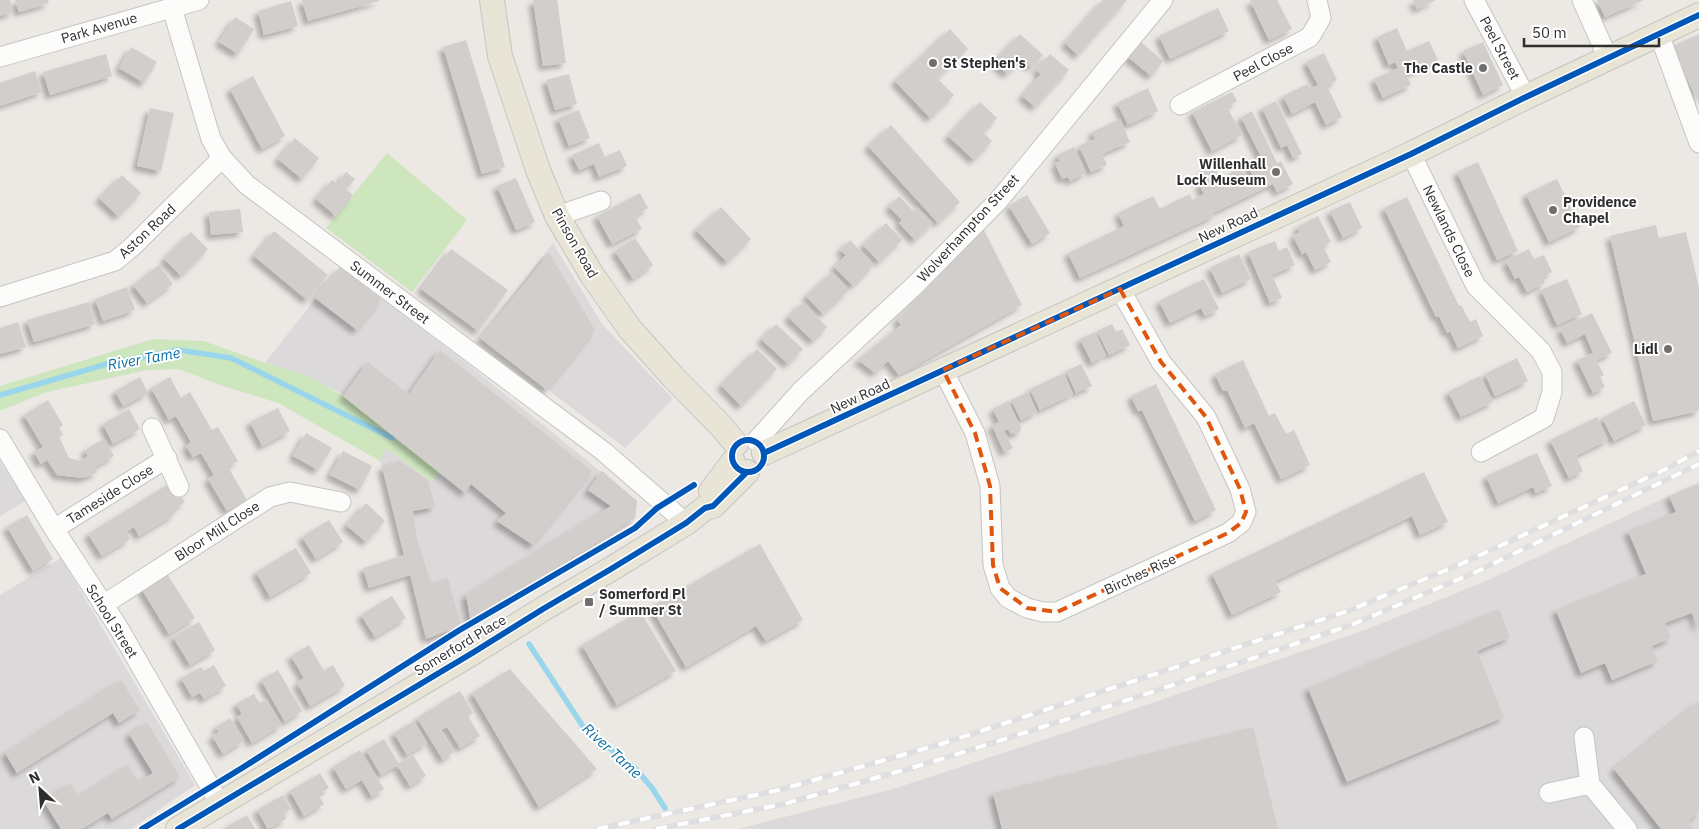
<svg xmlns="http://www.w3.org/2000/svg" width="1699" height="829" font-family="'IBM Plex Sans',sans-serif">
  <defs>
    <filter id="shadow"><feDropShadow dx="-4.5" dy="4.5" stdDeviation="2.5" flood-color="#0004"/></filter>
  </defs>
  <rect width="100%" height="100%" fill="#ece8e4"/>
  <path fill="#dcd9db" d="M553,243L602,324L673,399L625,448L480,338Z
    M340,267L469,365L637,501L635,518L429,652L380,461L385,447L431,481L440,472L343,395L311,377L265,363Z
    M0,461L25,501L0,516Z
    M1699,482V829H738L893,789L1073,730L1365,630L1479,584Z
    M61,558L195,785L131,829H0V595Z"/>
  <path fill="#cee6be" d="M387,153L467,220L412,292L326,228Z
    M153,339L204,341L265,363L311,377L343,396L440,472L431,481L386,448L380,461L278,403L220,385L179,369L147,370L47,392L0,411V386Z"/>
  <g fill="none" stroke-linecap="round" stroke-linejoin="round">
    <path stroke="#99d6ec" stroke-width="5.5" d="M0,395L107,364L178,350L231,358L392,438
      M529,644L584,728L636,769L652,788L665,808"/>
  </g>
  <path fill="#d1cecb" filter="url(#shadow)" d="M0,0H10L13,12L0,16Z
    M15,0H48L49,3L19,12Z
    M302,0H379V1L308,21Z
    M533,0H557L566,63L543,66Z
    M1103,0H1127L1078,55L1065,43Z
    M1250,0H1277L1292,29L1269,40Z
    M1413,0H1436L1417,9Z
    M1597,0H1644L1605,17Z
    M291,1L298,26L264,35L258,11Z
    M1218,8L1229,31L1170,59L1159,36Z
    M235,17L254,29L238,54L219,42Z
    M1397,28L1407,51L1429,41L1438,60L1406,75L1411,85L1383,98L1374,79L1398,68L1395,62L1389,65L1377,37Z
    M950,29L968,49L937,78L954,95L930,118L895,81Z
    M1020,34L1043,55L1031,67L1022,59L1007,74L994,62Z
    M1699,34V103L1671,47Z
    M466,40L505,167L482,174L443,47Z
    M1141,42L1163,61L1151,76L1128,57Z
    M1483,42L1503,85L1483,95L1463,51Z
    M131,47L157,62L144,83L119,68Z
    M1324,53L1337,80L1327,86L1342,117L1326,125L1315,102L1292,114L1283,96L1308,84L1310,89L1318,85L1306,62Z
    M106,54L112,76L50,95L43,72Z
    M1050,54L1069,70L1035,107L1022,96L1041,74L1036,70Z
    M35,71L42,92L0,106V83Z
    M569,74L577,104L555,110L546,80Z
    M253,76L285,136L262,149L230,89Z
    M1148,88L1158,111L1128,125L1117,103Z
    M1232,92L1237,101L1227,107L1242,135L1212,151L1192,112Z
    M1276,101L1302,154L1293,158L1287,145L1281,148L1262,108Z
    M980,102L997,118L983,132L992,141L974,160L948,136Z
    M150,108L174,113L161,171L137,166Z
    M579,110L590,138L569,146L558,118Z
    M1252,111L1277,163L1281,161L1293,184L1277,192L1273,184L1213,213L1214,216L1080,278L1068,253L1124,226L1118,213L1153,196L1160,209L1190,194L1192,200L1204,194L1199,184L1207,180L1202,170L1214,165L1220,178L1241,168L1247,181L1254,178L1248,166L1262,159L1241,117Z
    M1120,119L1130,142L1102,154L1107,165L1091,172L1079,146L1095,139L1092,132Z
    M891,125L960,202L938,223L868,146Z
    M295,138L319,158L302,179L278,159Z
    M599,143L605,157L620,150L627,166L599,177L594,164L579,170L572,155Z
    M1074,147L1086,173L1070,181L1068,177L1062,179L1055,163L1060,161L1057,155Z
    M1478,162L1518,251L1497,260L1457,172Z
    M346,172L355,179L346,189L353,195L336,216L316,199L332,180L337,184Z
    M122,175L141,193L118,216L99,198Z
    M516,178L535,222L516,230L497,186Z
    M1557,179L1580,227L1549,242L1526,194Z
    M640,193L648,208L635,216L642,229L612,244L597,216Z
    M1027,195L1050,233L1032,244L1009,206Z
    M899,196L913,211L917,207L933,223L915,240L899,223L902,220L889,207Z
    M1407,197L1459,306L1461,305L1470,322L1476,319L1483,336L1458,348L1450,331L1447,333L1439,316L1436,317L1384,208Z
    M1350,202L1362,228L1343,238L1330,211Z
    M721,207L751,239L727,262L696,230Z
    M240,209L243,232L211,235L209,212Z
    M1318,216L1331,242L1323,246L1331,262L1315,270L1306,252L1302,254L1293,236L1300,232L1297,227Z
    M886,223L902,240L879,262L863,245Z
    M1656,225L1659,238L1686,232L1699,288V411L1653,421L1610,236Z
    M983,228L1022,305L899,375L888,361L875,373L858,360L901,325L897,320Z
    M274,231L328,275L307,300L254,256Z
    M191,232L208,249L181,276L164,259Z
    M635,238L653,265L633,279L615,251Z
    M850,240L874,265L853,286L834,267L846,255L840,250Z
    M1275,241L1279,251L1287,247L1295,265L1272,275L1282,298L1270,303L1248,252Z
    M451,249L508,290L478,331L421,289Z
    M1529,249L1534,259L1544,255L1552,272L1543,277L1545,283L1527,292L1519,277L1515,279L1506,261Z
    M549,253L595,330L547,390L480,338Z
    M1239,254L1251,279L1222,293L1210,268Z
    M159,265L173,284L147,303L133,285Z
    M340,267L381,299L357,330L315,298Z
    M832,272L849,290L823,314L806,296Z
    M1204,279L1219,309L1205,316L1201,308L1170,323L1159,301Z
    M1567,279L1582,314L1557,325L1541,290Z
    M127,287L135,310L103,321L95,299Z
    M89,302L95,324L34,342L27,320Z
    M803,302L827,327L813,341L788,317Z
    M1592,313L1612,353L1596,360L1604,375L1600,377L1605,387L1593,393L1577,360L1593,353L1585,334L1567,343L1560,329Z
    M18,322L26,347L0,354V328Z
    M776,324L803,349L788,364L761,339Z
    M1112,324L1116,332L1122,329L1130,345L1109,355L1097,331Z
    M1095,332L1106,355L1092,363L1080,339Z
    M757,349L777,369L741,406L721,385Z
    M440,350L592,471L533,545L497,521L506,513L471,484L465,493L343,396L368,362L409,394Z
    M1517,358L1528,381L1495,396L1485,374Z
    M1243,360L1269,416L1275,413L1286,434L1294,430L1310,465L1281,479L1254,423L1245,428L1227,390L1223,391L1215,374Z
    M1081,364L1092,386L1076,393L1066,371Z
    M1064,373L1073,394L1040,410L1030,389Z
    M1480,376L1493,402L1461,417L1448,392Z
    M140,377L148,393L123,406L115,391Z
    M170,377L181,398L190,392L212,430L218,427L238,461L228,467L247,500L227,511L208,479L214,475L201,453L193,457L186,446L191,442L176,416L169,420L151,388Z
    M1156,384L1216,510L1195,521L1142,410L1138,411L1131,396Z
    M1028,392L1037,412L1021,420L1011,400Z
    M48,400L63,425L59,428L63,435L59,437L69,458L81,461L88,456L85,450L104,439L114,456L95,467L97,473L83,478L57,475L47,460L41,464L34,452L43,447L24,415Z
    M1008,401L1021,428L1020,432L1014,434L1010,433L1008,429L1004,431L1013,448L1004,452L992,425L999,422L993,409Z
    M1634,401L1646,425L1614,441L1602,418Z
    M278,408L290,431L262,446L250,422Z
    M129,409L140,429L113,444L103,424Z
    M1597,417L1608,440L1576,456L1583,471L1569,478L1550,440Z
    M306,433L332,448L318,470L293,456Z
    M343,451L372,466L360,490L330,475Z
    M1537,453L1552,486L1536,493L1533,487L1498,503L1486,476Z
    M399,460L428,480L435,507L413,511L417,540L431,583L448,578L461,626L426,639L410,575L369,588L363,568L404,555L382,467Z
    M602,471L637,501L635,518L471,623L466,595L611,506L588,490Z
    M1424,472L1448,522L1420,535L1412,516L1275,581L1281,592L1232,615L1212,573Z
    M172,482L185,502L173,510L175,514L139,536L134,527L126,532L130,539L102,556L88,534Z
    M1699,484V630L1692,613L1665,623L1671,638L1652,646L1658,661L1612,680L1605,663L1581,673L1556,610L1646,574L1628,531L1676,512L1669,496Z
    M366,503L385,521L366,542L346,525Z
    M27,515L53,559L33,571L7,527Z
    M329,520L343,542L316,559L302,537Z
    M760,544L803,620L766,641L756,626L686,667L651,607Z
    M296,548L311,573L270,597L256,572Z
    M166,572L195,618L169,634L141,588Z
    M392,596L406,618L375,637L361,615Z
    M1499,609L1510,637L1477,651L1504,717L1347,782L1308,688Z
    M640,611L676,671L617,705L582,645Z
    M199,622L215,650L190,665L173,637Z
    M309,645L324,671L333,665L345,686L310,706L297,683L304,678L291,656Z
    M214,665L226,686L204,699L200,693L192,697L181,678L201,667L204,671Z
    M510,669L597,769L539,807L472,693Z
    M278,670L302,711L285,722L261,680Z
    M121,680L140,710L119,723L113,713L17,773L5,753Z
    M460,691L473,713L468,716L480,736L460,748L447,727L441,730L454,752L443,760L417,718Z
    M254,694L260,703L266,699L282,725L252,743L237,717L242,714L236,704Z
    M1699,701V812L1689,820L1693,829H1661L1614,769Z
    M230,718L244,741L223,754L212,736L219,732L216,727Z
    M414,721L427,743L407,755L394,733Z
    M147,722L180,777L112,819L108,813L82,829H61L43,800L70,783L79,796L128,765L139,782L153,773L129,734Z
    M1253,727L1278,829H1002L993,793Z
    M384,739L399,764L381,775L366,750Z
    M360,750L384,789L372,797L362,780L346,789L333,767Z
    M413,755L426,776L410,786L397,765Z
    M320,773L329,788L318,794L324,804L304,816L290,791Z
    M283,795L291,809L283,813L286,819L268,829L257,810Z
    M247,815L255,829H223Z"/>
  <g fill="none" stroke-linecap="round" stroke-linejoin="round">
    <g stroke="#c5c4c5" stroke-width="21">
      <path id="minor" d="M1474,0L1526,97
        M1582,0L1608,58
        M172,8L211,139L222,158L247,185L603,451L686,523
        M1659,34L1699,143
        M0,57L199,0
        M1180,105L1310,37L1321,18L1317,0
        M1411,154L1476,286L1541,351L1552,372V392L1544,418L1481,452
        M557,216L601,201
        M0,297L115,261L132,247L222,158
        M943,370L975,433L990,486L993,565L1000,588L1008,598L1027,608L1043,612H1057L1228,533L1241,523L1246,512L1240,489L1206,417L1161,362L1120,289
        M152,428L179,487
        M0,439L54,529L118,627L220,804
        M756,441L801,391L915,285L999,200L1163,0
        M54,529L167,458
        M103,605L270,497L290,492L341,502
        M1584,737L1590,784
        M1549,793L1590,784L1627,829"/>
    </g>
    <g stroke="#c6c5c4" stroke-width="26">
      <path id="major" d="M492,0L500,56L538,170L557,216L592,275L630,329L673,377L720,425L736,444
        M764,453L1411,154L1526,97L1699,15
        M711,491L733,462
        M178,829L474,652L543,609L611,569L686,523L705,508L713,506L747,472"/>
    </g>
    <use href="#minor" stroke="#fcfcfb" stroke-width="19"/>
    <use href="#major" stroke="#e8e4d6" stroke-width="24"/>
    <g stroke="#dfdfe1" stroke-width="5.5">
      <path id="rail" d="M597,829L779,790L941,744L1348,611L1463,563L1668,468L1699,451
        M656,829L784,804L932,762L1134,698L1351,625L1476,572L1699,464"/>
    </g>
    <use href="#rail" stroke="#fff" stroke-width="4" stroke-dasharray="11" stroke-linecap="butt"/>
    <g stroke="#fff" stroke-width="9">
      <path id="cycleway" d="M732 456a16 16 0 1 1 32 0a16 16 0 1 1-32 0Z
        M764,453L1411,154L1526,97L1699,15
        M142,829L242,768L458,631L635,528L657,508L694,485
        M178,829L474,652L543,609L611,569L686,523L705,508L713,506L747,472"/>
    </g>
    <use href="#cycleway" stroke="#0057b8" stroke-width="6"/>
  </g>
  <path fill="none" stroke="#df570e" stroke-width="4" stroke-dasharray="10 6" stroke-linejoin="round" d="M1120,289L1161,362L1206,417L1240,489L1246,512L1241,523L1228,533L1057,612L1027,608L1000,588L993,565L990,486L975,433L943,370Z"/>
  <g fill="#706f6e" stroke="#fff" stroke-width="2">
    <circle cx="933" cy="63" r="5"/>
    <circle cx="1483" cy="68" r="5"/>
    <circle cx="1276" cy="172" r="5"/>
    <circle cx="1553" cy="210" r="5"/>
    <circle cx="1668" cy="349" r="5"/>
    <rect x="584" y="597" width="10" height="10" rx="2.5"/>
  </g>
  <g text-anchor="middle" stroke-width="4" stroke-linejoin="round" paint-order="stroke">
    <g font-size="14" fill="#2e2e2e" stroke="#fff">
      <text transform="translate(99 28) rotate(-16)" y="5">Park Avenue</text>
      <text transform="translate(1500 48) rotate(62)" y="5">Peel Street</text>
      <text transform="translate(1263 62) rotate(-28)" y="5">Peel Close</text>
      <text transform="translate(1228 225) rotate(-25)" y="5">New Road</text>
      <text transform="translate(968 228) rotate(-47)" y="5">Wolverhampton Street</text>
      <text transform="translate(147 231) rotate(-43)" y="5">Aston Road</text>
      <text transform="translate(1449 231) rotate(64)" y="5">Newlands Close</text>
      <text transform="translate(575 243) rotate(60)" y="5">Pinson Road</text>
      <text transform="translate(390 292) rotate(37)" y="5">Summer Street</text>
      <text transform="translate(860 396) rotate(-25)" y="5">New Road</text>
      <text transform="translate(110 494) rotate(-32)" y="5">Tameside Close</text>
      <text transform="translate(217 531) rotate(-33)" y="5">Bloor Mill Close</text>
      <text transform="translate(1140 574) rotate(-25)" y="5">Birches Rise</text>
      <text transform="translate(112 621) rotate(58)" y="5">School Street</text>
      <text transform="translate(460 645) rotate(-31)" y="5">Somerford Place</text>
    </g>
    <g font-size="14" font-weight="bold" fill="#2e2e2e" stroke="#fff" text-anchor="start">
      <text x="943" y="68">St Stephen's</text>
      <text x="1473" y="73" text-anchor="end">The Castle</text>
      <text x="1266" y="169" text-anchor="end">Willenhall<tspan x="1266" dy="16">Lock Museum</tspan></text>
      <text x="1563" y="207">Providence<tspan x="1563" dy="16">Chapel</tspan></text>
      <text x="1658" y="354" text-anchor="end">Lidl</text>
      <text x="599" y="599">Somerford Pl<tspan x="599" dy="16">/ Summer St</tspan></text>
    </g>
    <g font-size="15" font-style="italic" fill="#0d6fa3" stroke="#fff">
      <text transform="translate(144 359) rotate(-10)" y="5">River Tame</text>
      <text transform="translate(612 751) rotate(42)" y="5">River Tame</text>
    </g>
  </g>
  <g transform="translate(40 789) rotate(334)" stroke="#ffffff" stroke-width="4" paint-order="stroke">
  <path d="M0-4L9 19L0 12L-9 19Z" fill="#2e2e2e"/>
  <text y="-8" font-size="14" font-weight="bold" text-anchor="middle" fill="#2e2e2e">N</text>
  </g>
  <path d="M1524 38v8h135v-8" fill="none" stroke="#2e2e2e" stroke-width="2.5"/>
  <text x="1532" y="38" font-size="15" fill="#2e2e2e" stroke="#ffffff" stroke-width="4" paint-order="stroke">50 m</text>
</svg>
